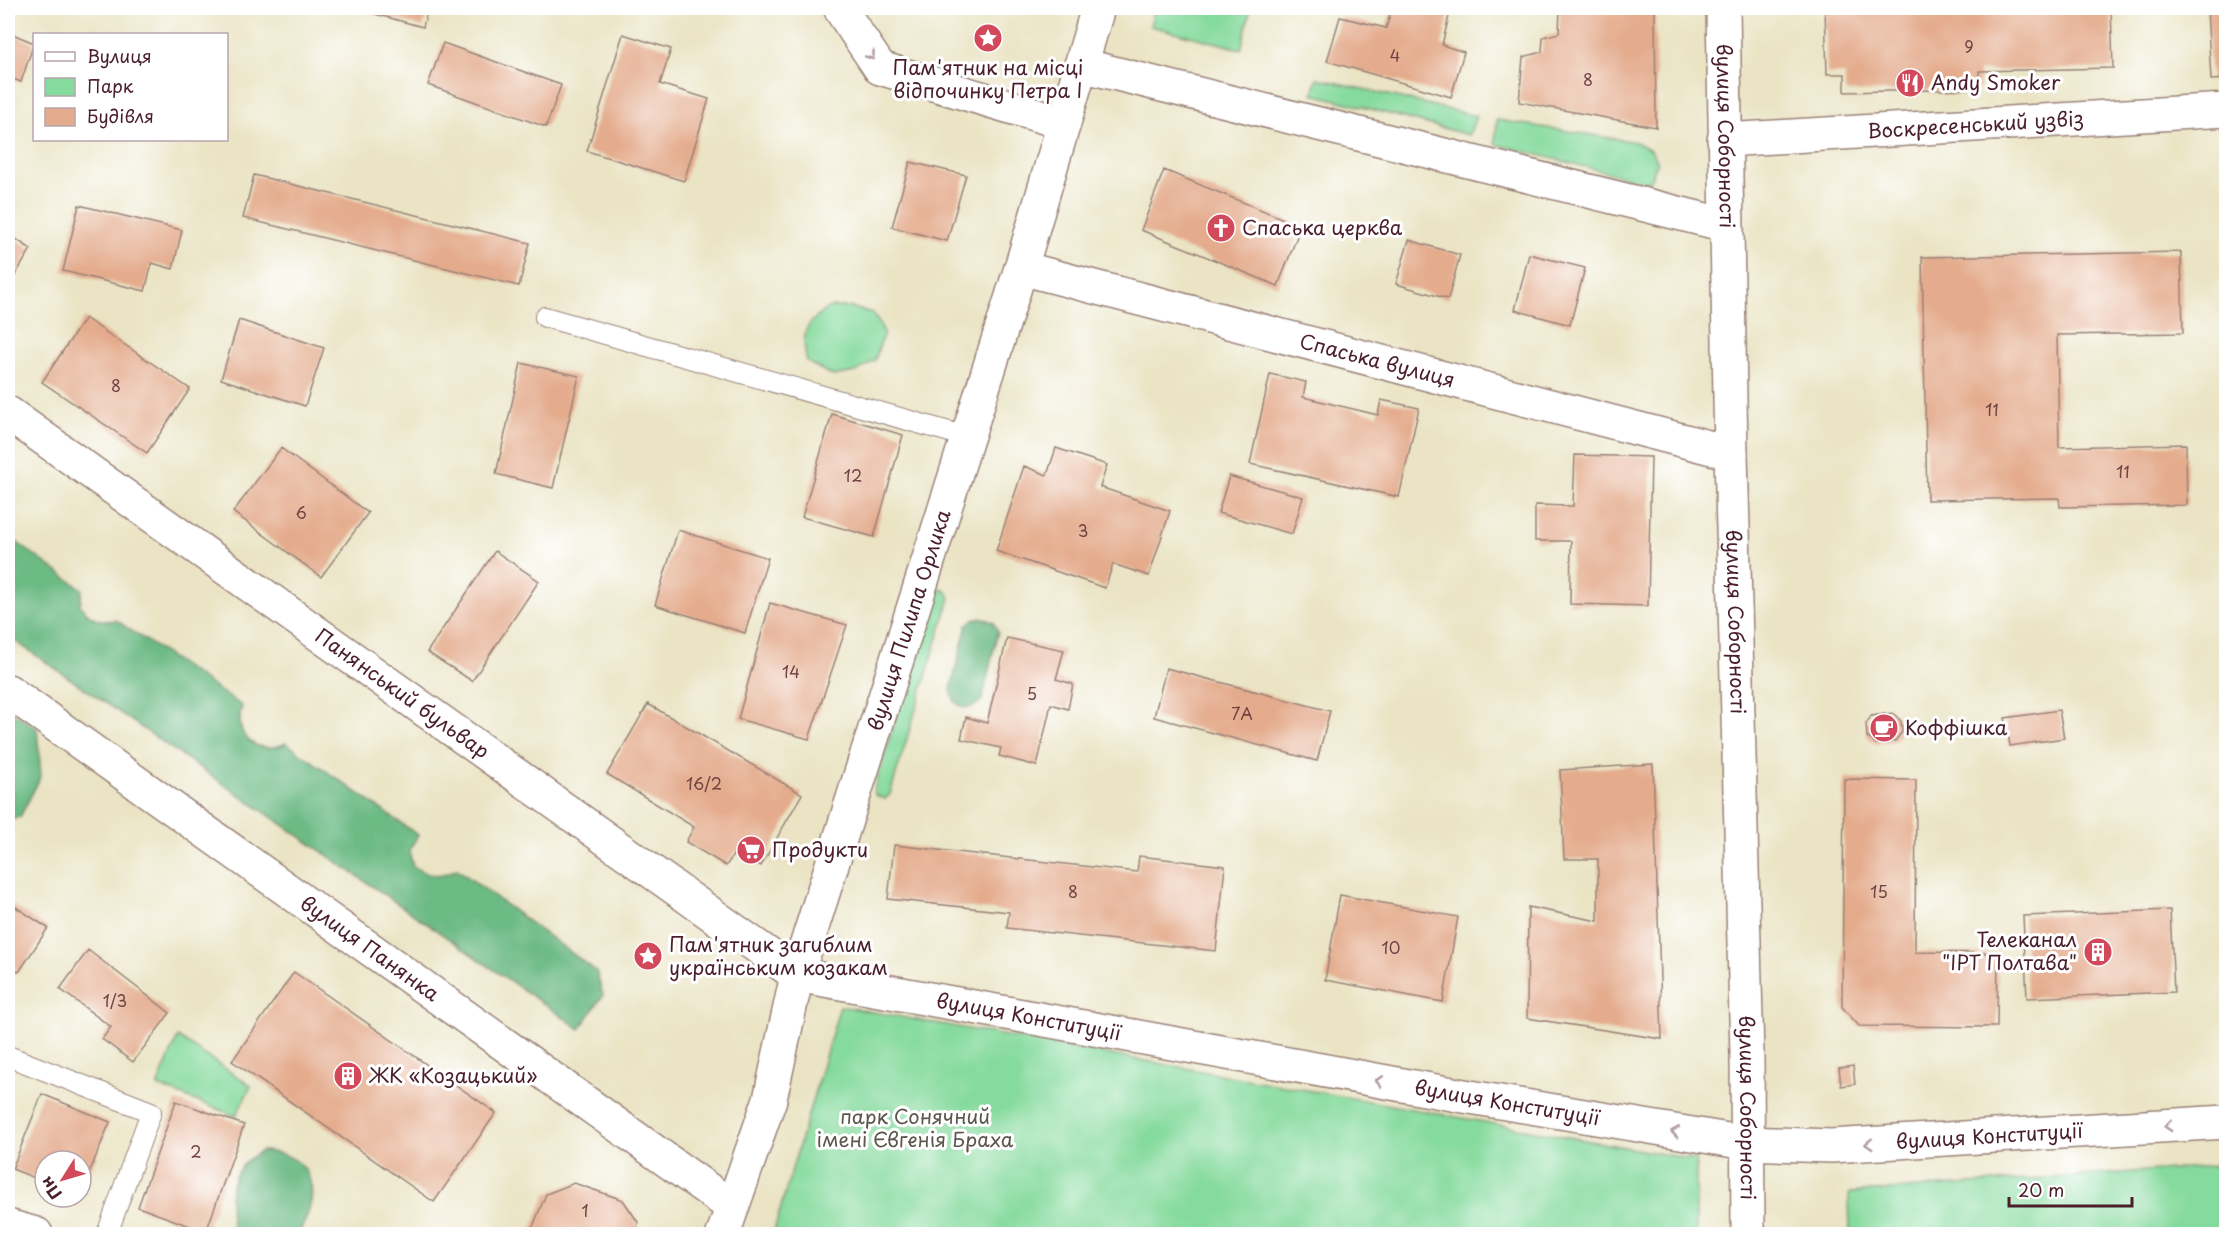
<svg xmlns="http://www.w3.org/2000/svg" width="2234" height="1242" font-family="'Playpen Sans',sans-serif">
  <rect width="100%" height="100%" fill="#fff"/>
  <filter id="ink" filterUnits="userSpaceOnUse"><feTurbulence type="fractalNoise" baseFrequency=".0167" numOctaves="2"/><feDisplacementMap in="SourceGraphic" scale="12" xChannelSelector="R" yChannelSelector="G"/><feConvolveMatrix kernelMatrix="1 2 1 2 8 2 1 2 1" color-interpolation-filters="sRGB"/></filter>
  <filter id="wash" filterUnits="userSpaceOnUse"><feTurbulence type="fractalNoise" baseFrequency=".008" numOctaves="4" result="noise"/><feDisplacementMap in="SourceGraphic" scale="24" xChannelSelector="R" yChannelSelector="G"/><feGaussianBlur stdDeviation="1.35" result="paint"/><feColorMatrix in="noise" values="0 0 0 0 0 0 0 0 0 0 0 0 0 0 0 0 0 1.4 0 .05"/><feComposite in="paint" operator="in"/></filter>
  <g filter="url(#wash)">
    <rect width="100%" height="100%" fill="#eae4c4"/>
    <path fill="#85da9d" stroke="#687c64" stroke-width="1.5" d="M1155,8H1251L1241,49L1150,26Z
      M1317,78L1476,116L1469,135L1313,94Z
      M1497,120L1636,142L1651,150L1657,163L1651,179L1645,182L1495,144Z
      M829,307H849L873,313L884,332L875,360L856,372L833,376L807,362C800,332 805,324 829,307Z
      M942,589L947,592L950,598L890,794L885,799L875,795L874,789L935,592Z
      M840,1006L1696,1160V1234H773Z
      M178,1037L251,1086L236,1116L157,1086Z
      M2226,1165V1234H1850L1849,1193Z"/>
    <path fill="#6cba84" stroke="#5b6c58" stroke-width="1.5" d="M8,536L82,589L80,605C89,618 100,623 116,620L242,706C232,737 258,757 286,743L418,835L409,851L413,866C428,877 441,877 457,869L596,971L603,995L580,1029L8,636Z
      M982,618L993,622L998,631L982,700C968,714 952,707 951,688L967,625L973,620Z
      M8,709L37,729L41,776L20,817L8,819Z
      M262,1151C315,1153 323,1194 298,1234H242L232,1226C227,1194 229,1167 262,1151Z"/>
    <g id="blocks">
      <path fill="#e4ab8c" d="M353,8H428L423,27Z
        M1392,8H1451L1442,45L1464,52L1451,97L1327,61L1340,17L1386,28Z
        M1560,8H1655L1656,127L1519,102L1523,57L1542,52L1543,37L1559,33Z
        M1825,8H2111L2113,68L1979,71V89L1845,92V74H1827Z
        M2207,8H2226V79L2211,80Z
        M8,32L34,43L21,82L8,77Z
        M623,34L671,49L660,84L709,99L684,181L587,151Z
        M443,43L561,85L546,127L428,85Z
        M910,162L966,175L947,241L892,227Z
        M1164,170L1301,226L1278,286L1141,230Z
        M254,175L530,243L519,286L243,218Z
        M79,205L182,230L173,269L152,263L145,291L63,271Z
        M8,234L31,249L8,287Z
        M1409,240L1460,255L1448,299L1396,284Z
        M2181,252L2183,333L2057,335L2059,447L2186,444L2187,505L2060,507L2059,498L1927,500L1922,257Z
        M1529,254L1585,268L1570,325L1515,310Z
        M85,318L190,389L147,453L42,382Z
        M239,320L324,348L305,406L221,379Z
        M521,363L579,376L553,488L496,474Z
        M1270,374L1306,382L1303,397L1378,415L1381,400L1419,408L1399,497L1250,464Z
        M832,414L903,435L874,537L802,517Z
        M281,448L368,513L321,577L233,512Z
        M1056,448L1107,465L1100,487L1170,511L1149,576L1113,564L1105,588L996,551L1024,466L1047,475Z
        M1575,455L1651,457L1648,606L1570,604L1571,541H1535V505L1573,506Z
        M1229,476L1303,497L1292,534L1218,513Z
        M678,530L768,558L745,633L655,605Z
        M495,551L539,581L472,681L427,652Z
        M770,603L847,625L809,739L738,719Z
        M1007,638L1064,650L1056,679L1073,684L1068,709L1051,704L1037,766L999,756L1001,748L961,739L966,717L987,723Z
        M1166,668L1330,711L1317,761L1154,717Z
        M648,704L802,794L761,866L736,851L726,866L686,842L694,827L607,774Z
        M2059,710L2064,738L2010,746L2005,718Z
        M1893,713L1901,721L1902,732L1895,741L1876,744L1867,737L1866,724L1871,716Z
        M1653,764L1662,1039L1527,1018L1528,907L1598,921V859H1564L1560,770Z
        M1844,779L1916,780L1915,952L1998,953L1997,1027L1859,1026L1842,1007Z
        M894,845L1137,872L1139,856L1225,866L1216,951L1007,928L1009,912L888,899Z
        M1340,895L1458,917L1443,1002L1325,980Z
        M8,902L48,928L19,972L8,964Z
        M2170,910L2174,992L2027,998L2023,916Z
        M88,950L170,1013L133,1062L102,1039L111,1027L60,989Z
        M294,972L496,1113L434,1202L232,1061Z
        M1853,1066L1855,1084L1841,1086L1839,1068Z
        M42,1094L110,1122L81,1193V1161H45V1182L12,1169Z
        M176,1101L244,1125L206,1232L138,1207Z
        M574,1183L623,1200L638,1222L636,1234H530L546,1194Z"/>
    </g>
  </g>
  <g filter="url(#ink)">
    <use href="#blocks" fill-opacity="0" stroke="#9a8278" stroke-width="1.5"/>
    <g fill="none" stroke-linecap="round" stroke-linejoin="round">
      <g stroke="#9a8278" stroke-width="22">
        <path id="lane" d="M545,317L967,437
          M8,1056L151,1112L107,1234"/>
      </g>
      <g stroke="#9a8278" stroke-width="36">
        <g id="street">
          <path d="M843,8L841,10L880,68L1064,123"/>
          <path id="s1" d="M1723,8L1731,453L1747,1056L1748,1234"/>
          <path d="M1081,65L1726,225"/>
          <path id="s2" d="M1724,140L2226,110"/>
          <path id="s3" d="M1021,268L1731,453"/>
          <path id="s4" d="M8,413L797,975L1458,1095L1746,1143L1831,1146L2226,1122"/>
          <path id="s5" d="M8,691L731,1206"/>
          <path d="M8,1226L36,1234"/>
          <path id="s6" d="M723,1234L770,1099L797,975L1021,268L1098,8"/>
        </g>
      </g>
      <use href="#lane" stroke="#fff" stroke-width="20"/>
      <use href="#street" stroke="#fff" stroke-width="33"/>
    </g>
    <defs><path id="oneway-chevron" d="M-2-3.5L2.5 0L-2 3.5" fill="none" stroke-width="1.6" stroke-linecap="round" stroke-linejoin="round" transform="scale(1.5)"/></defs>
    <g stroke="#ae9aa0">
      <use href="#oneway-chevron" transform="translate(871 56) rotate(56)"/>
      <use href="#oneway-chevron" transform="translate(1379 1081) rotate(-170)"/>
      <use href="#oneway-chevron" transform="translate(2168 1126) rotate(177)"/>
      <use href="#oneway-chevron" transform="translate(1675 1132) rotate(-171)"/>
      <use href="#oneway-chevron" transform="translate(1869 1144) rotate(177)"/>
    </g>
  </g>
  <defs>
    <g id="sight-disc" transform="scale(1.5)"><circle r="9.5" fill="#d1495b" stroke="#fff"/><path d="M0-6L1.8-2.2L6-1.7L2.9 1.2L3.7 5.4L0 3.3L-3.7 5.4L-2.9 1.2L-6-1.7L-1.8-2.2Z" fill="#fff"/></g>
    <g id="restaurant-disc" transform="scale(1.5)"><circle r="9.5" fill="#d1495b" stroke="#fff"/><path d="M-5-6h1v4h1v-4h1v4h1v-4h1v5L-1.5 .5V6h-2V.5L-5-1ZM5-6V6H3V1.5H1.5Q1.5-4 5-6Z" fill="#fff"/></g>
    <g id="church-disc" transform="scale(1.5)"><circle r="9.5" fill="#d1495b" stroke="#fff"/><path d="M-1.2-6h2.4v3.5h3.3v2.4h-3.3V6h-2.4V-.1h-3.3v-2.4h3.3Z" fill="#fff"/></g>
    <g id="cafe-disc" transform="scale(1.5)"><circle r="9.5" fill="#d1495b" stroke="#fff"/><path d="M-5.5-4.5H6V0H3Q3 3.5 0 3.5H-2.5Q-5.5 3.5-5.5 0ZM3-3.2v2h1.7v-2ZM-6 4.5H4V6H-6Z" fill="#fff"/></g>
    <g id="supermarket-disc" transform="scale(1.5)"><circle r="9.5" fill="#d1495b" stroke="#fff"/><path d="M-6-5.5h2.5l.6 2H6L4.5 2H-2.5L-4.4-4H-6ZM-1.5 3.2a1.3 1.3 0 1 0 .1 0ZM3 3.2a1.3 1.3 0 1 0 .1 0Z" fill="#fff"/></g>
    <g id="building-disc" transform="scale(1.5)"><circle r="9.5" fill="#d1495b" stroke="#fff"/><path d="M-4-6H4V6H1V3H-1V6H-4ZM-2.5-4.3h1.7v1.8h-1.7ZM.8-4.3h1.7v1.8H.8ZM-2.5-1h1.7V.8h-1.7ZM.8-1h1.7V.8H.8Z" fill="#fff"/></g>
  </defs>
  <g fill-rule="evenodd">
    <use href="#sight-disc" x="988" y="38"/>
    <use href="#restaurant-disc" x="1910" y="83"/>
    <use href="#church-disc" x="1221" y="228"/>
    <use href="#cafe-disc" x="1884" y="728"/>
    <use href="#supermarket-disc" x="751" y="850"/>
    <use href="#building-disc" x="2098" y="952"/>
    <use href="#sight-disc" x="648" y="956"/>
    <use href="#building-disc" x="348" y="1076"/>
  </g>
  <g text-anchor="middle" stroke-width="6" stroke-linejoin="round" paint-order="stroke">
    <g font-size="16" fill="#704243">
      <text x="1969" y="53">9</text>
      <text x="1395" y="62">4</text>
      <text x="1588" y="86">8</text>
      <text x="116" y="392">8</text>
      <text x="1992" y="416">11</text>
      <text x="2123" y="478">11</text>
      <text x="853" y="482">12</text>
      <text x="301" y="519">6</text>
      <text x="1083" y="537">3</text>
      <text x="791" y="678">14</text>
      <text x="1032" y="700">5</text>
      <text x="1242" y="720">7А</text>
      <text x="704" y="790">16/2</text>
      <text x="1073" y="898">8</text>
      <text x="1879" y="898">15</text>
      <text x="1391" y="954">10</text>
      <text x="115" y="1007">1/3</text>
      <text x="196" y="1158">2</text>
      <text x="585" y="1217">1</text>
    </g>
    <g font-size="20" fill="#4a1f2b" stroke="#fff" text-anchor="start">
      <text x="988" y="75" text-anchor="middle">Пам'ятник на місці<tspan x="988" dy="23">відпочинку Петра I</tspan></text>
      <text x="1931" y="90">Andy Smoker</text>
      <text x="1242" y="235">Спаська церква</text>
      <text x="1905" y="735">Коффішка</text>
      <text x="772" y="857">Продукти</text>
      <text x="2077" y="947" text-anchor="end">Телеканал<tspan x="2077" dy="23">"ІРТ Полтава"</tspan></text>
      <text x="669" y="952">Пам'ятник загиблим<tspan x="669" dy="23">українським козакам</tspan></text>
      <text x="369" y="1083">ЖК «Козацький»</text>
    </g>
    <g font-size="20" fill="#4a1f2b" stroke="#fff">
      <text dy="7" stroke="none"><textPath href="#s2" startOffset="252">Воскресенський узвіз</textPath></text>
      <text dy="7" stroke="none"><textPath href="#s1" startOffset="128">вулиця Соборності</textPath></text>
      <text dy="7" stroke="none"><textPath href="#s3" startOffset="368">Спаська вулиця</textPath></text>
      <text dy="7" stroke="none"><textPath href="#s6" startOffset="642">вулиця Пилипа Орлика</textPath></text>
      <text dy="7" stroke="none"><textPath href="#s1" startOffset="614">вулиця Соборності</textPath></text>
      <text dy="7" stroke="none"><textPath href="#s4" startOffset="484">Панянський бульвар</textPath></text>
      <text dy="7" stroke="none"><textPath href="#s5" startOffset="444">вулиця Панянка</textPath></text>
      <text dy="7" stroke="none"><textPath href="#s4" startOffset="1204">вулиця Конституції</textPath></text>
      <text dy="7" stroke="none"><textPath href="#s4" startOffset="1690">вулиця Конституції</textPath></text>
      <text dy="7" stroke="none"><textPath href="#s1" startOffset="1100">вулиця Соборності</textPath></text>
      <text dy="7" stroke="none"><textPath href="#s4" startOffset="2176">вулиця Конституції</textPath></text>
    </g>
    <g font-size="20" fill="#5c574d" stroke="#fff">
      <text x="915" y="1124">парк Сонячний<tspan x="915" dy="23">імені Євгенія Браха</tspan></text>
    </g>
  </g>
  <rect width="2234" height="1242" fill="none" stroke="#fff" stroke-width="30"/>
  <rect x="33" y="33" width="195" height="108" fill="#ffffff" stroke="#b7a5aa" stroke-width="1.5"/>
  <rect x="45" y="52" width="30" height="9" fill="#ffffff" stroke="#b7a5aa" stroke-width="1.5"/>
  <text x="87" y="63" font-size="18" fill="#4a1f2b">Вулиця</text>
  <rect x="45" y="78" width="30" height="18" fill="#85da9d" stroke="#b7a5aa" stroke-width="1.5"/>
  <text x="87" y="93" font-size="18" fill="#4a1f2b">Парк</text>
  <rect x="45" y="108" width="30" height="18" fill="#e4ab8c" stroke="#b7a5aa" stroke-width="1.5"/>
  <text x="87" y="123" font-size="18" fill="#4a1f2b">Будівля</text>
  <g transform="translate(63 1179) rotate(233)"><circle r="28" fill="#ffffff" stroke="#b7a5aa" stroke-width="1.5"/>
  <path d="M0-4.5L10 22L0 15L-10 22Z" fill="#d1495b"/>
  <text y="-9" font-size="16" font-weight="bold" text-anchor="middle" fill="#4a1f2b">Пн</text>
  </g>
  <path d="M2009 1197v9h123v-9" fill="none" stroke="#4a1f2b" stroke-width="3"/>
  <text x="2018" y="1197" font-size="18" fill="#4a1f2b" stroke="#ffffff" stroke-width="4.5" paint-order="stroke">20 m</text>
</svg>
